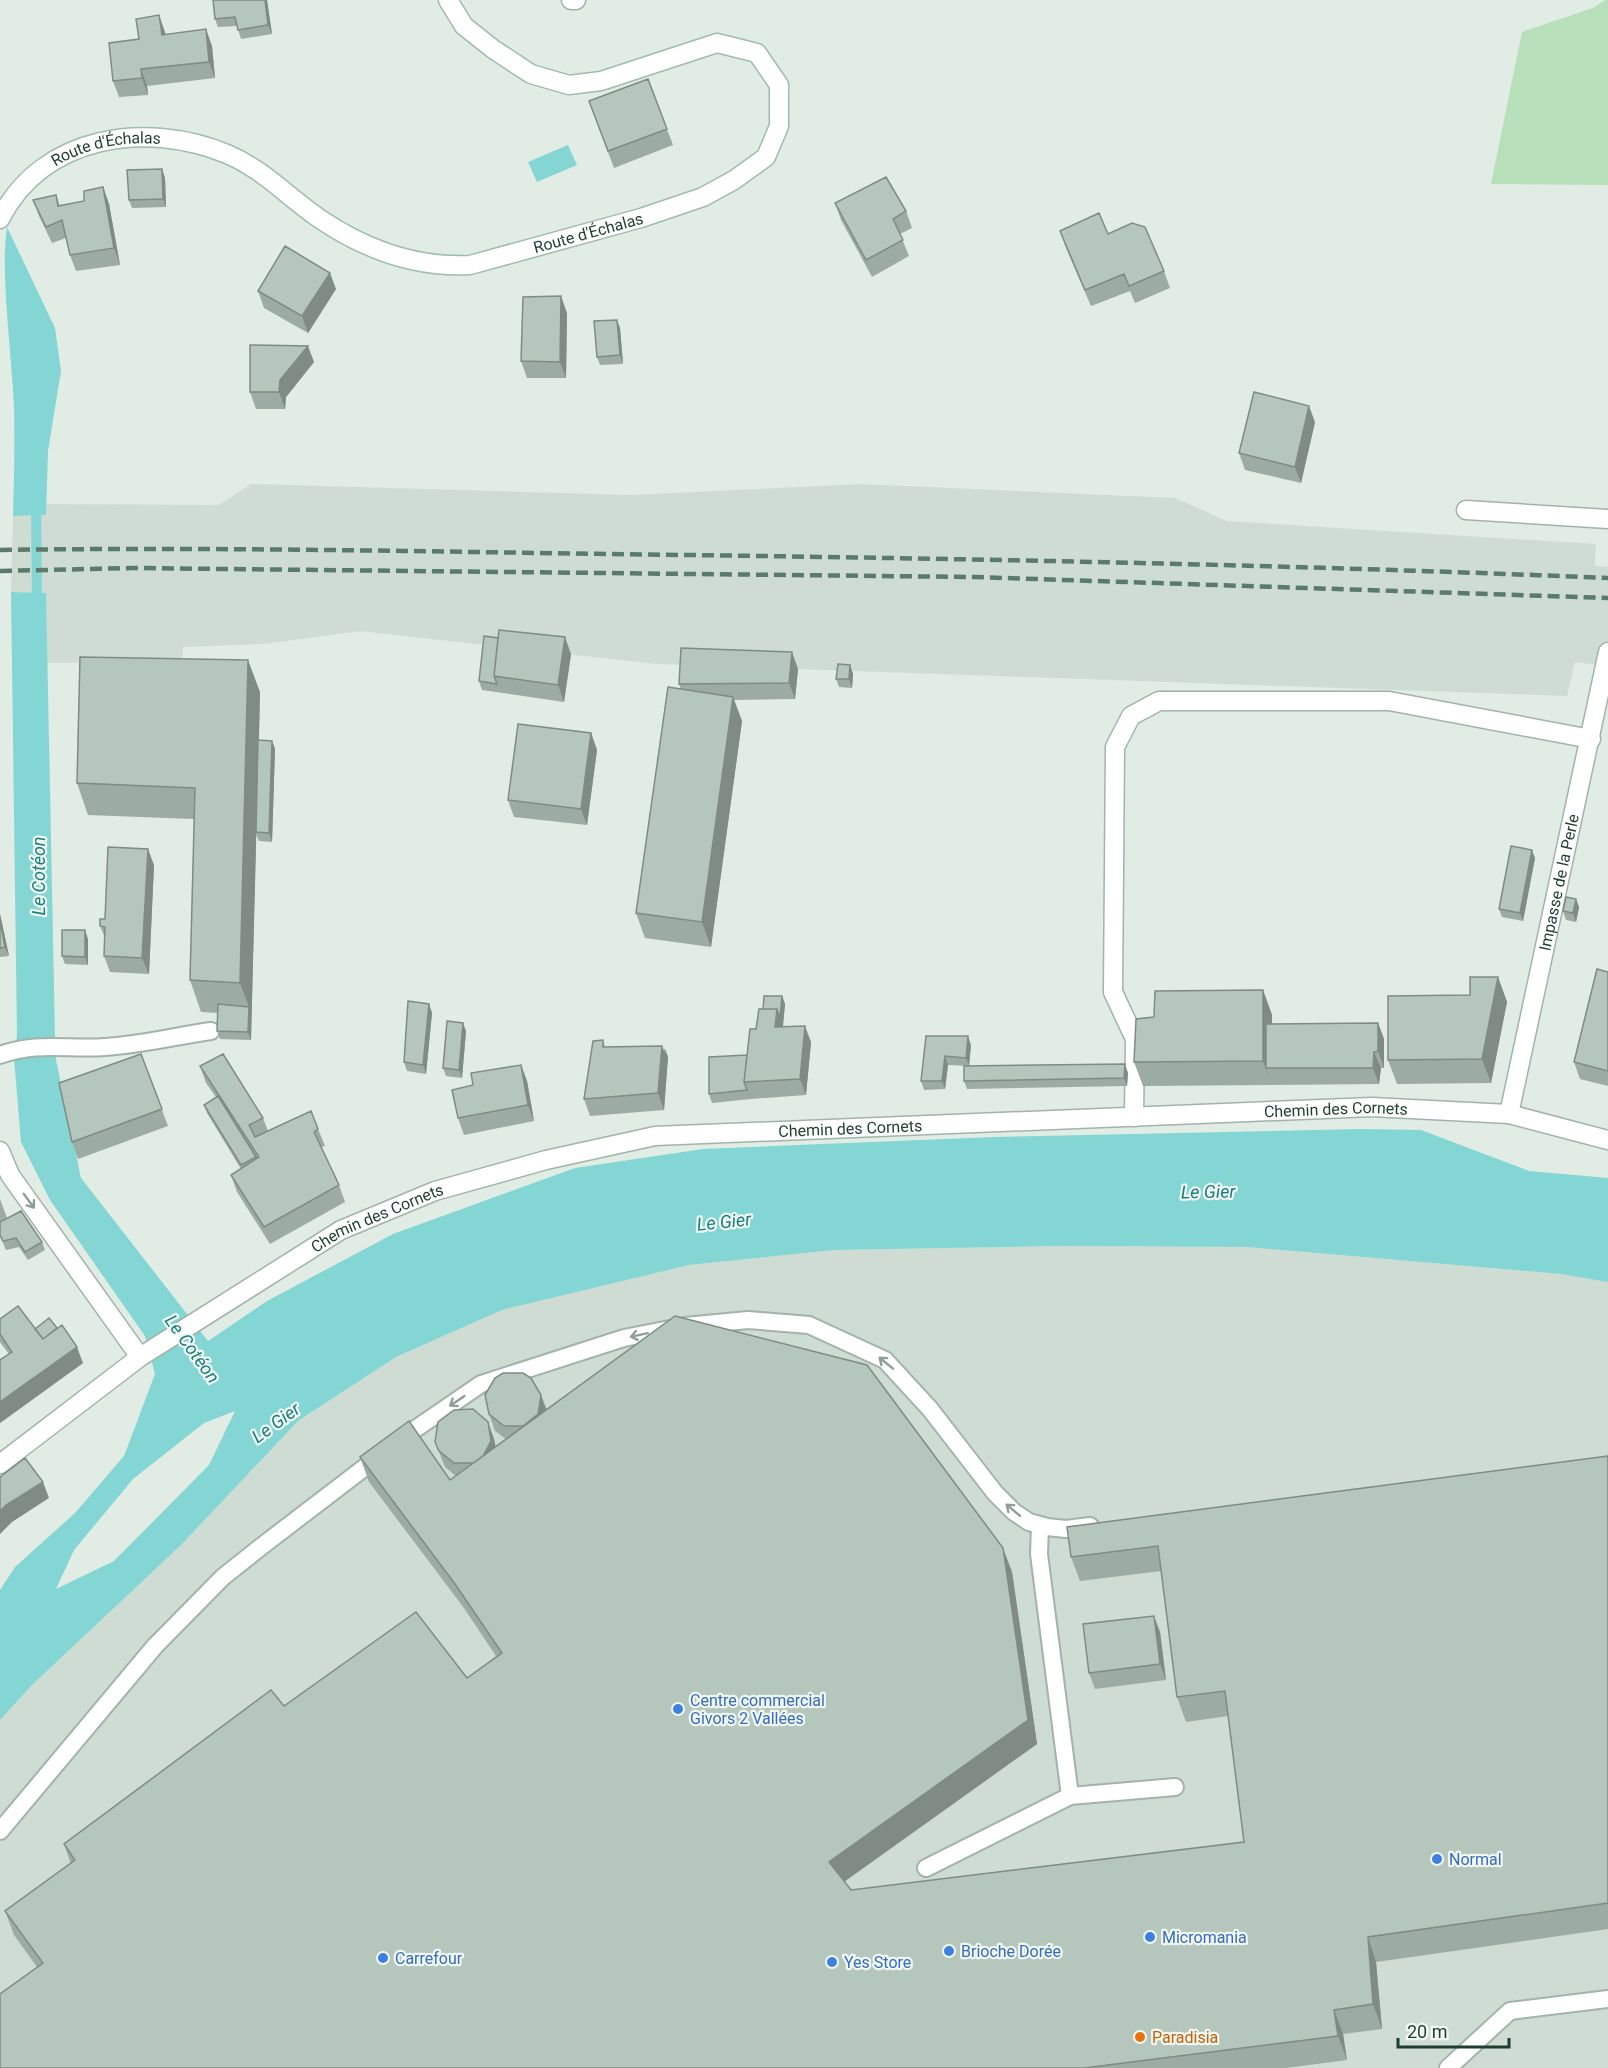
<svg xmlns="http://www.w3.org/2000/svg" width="1608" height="2068" font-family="Roboto,sans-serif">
  <rect width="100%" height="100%" fill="#e0ece4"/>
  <path fill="#cedcd3" d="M251,484L632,495L860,484L1175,498L1227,521L1596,544L1595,566L1608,567V666L1575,662L1567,696L657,664L360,631L264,644L183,647L182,661L47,663L46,593L11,592L13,516L46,515L47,504L219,505Z
    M1067,1246L1247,1247L1561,1274L1608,1282V2068H0V1720L32,1685L181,1545L298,1421L396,1357L502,1310L689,1265L833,1250Z"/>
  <path fill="#b7dfba" d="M1605,0H1608V185L1491,184L1522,32L1593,8Z"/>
  <path fill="#83d6d3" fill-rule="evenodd" d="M568,145L577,165L537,182L528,162Z
    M7,227L55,328L61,371L48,451L46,515L13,516C14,480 15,443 14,407C12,358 0,270 7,227Z
    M11,592L46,593L55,1038L56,1060L81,1178L208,1341L267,1301L393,1234L575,1168L703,1149L994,1137L1360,1129L1421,1130L1529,1171L1608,1178V1282L1561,1274L1247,1247L1067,1246L833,1250L689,1265L502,1310L396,1357L298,1421L181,1545L32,1685L0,1720V1590L15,1567L75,1513L124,1456L155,1374L145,1336L50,1200L21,1142L14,1058L17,1035ZM235,1411L209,1465L114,1561L56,1589L74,1550L133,1479L204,1423Z"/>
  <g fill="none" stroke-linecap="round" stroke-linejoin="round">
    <path stroke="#83d6d3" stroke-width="10" d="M36,502L37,607"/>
    <g stroke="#a2b4aa" stroke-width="20">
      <path id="lane" d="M0,1055C37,1041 69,1050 105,1047C140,1045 176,1036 211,1031
        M1070,1796L1175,1787
        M0,1831L155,1646L223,1577L262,1546L411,1432L481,1384L624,1338L685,1326L748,1320L809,1325L885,1360L930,1409L995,1493L1014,1512L1029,1522L1047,1527L1066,1529L1090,1526
        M926,1868L1070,1796L1039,1554L1040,1525
        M1448,2068L1510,2011L1608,1999"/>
    </g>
    <g stroke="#a2b4aa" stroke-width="21">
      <g id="street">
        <path d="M571,0H576"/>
        <path d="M1466,510L1608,519"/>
        <path id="s1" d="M1509,1114L1608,652"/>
        <path d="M1134,1117L1135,1039L1113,992L1115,747L1131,716L1159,701H1389L1591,739"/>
        <path d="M0,1151L10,1175L140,1357"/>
        <path id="s2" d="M0,1464L140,1357L341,1230L435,1191L546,1160L655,1136L1372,1107L1509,1114L1608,1140"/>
      </g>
    </g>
    <g stroke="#a0bcad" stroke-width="21">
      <g id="secondary">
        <path id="s3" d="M0,219C43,134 147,121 227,154C263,169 289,198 320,219C366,250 415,268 470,265L641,218L703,197L734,180L766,157L779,126V85L757,53L717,43L601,81L569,85L531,74L493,49L464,26L448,0"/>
      </g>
    </g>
    <use href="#lane" stroke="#fff" stroke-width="16"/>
    <use href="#street" stroke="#fff" stroke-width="18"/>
    <use href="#secondary" stroke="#fff" stroke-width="18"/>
    <path stroke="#5a7a6b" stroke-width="4.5" stroke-dasharray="12 6" stroke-linecap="butt" d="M0,550C202,547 404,551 606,554C940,558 1274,564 1608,578
      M0,571L133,568L975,577L1608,598"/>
  </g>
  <path fill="#9caba3" d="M267,0L272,34L241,39L237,26L218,27L215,19Z
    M159,15L165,35L212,46L215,78L147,86L148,95L119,97L113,81L139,39Z
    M648,79L673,145L614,168L589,101Z
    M162,169L165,178L166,207L132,208L129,200Z
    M103,187L109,204L120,265L76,271L70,255L66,238L52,243L39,216L33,200L56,195L60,206L84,201Z
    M835,203L906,211L912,228L900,234L909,256L872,277L841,220Z
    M1060,231L1108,234L1164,271L1170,288L1135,303L1130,291L1091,306L1066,248Z
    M336,289L308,333L264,308L258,291Z
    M567,313L566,378H527L521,361Z
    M617,320L620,328L623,364L600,365L597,357Z
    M314,362L286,397L285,409H256L250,392Z
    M1315,422L1301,483L1245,470L1239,453Z
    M484,636L571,654L564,702L482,690L479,681Z
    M850,665L853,674L852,688L839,687L836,679Z
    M798,669L795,699L734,700L742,721L711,947L645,938L636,913L681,689L679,684Z
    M260,692L259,740L272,741L275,749L272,842L259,841L256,834L251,1040L220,1039L217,1031L218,1013L201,1012L190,980L194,819L88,815L77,783Z
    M591,733L597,750L587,825L514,817L508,800Z
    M1535,858L1523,921L1502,917L1499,909Z
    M154,865L149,974L110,972L104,956L105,938L100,926L105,919Z
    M1576,899L1579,907L1576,922L1566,920L1563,911Z
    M0,914L9,956L0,957Z
    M88,939V965L65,964L62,956Z
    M1608,972V1086L1580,1079L1574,1062Z
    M1498,977L1507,1002L1491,1083L1397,1084L1388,1060L1470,995Z
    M1263,990L1272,1015V1024L1378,1023L1384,1039V1068H1381L1379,1084L1143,1086L1134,1062L1154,1017Z
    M782,996L785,1004L783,1027L811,1042L806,1095L751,1099L712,1103L709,1094L747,1055L763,1009Z
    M429,1004L432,1013L426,1074L407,1071L404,1062Z
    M466,1031L462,1078L446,1076L443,1068Z
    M926,1036L971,1045L969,1066L948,1065L945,1089L924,1090L921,1081Z
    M603,1040L605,1047L665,1049L668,1057L664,1110L590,1116L584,1099Z
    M141,1054L168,1126L78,1159L72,1142Z
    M521,1065L527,1081L534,1121L464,1135L458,1118L473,1085Z
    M200,1066L263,1118L268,1131L318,1129L325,1146L321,1147L339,1185L345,1202L270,1244L237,1192L231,1175L241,1169L207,1113L204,1105L216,1097L206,1083Z
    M1128,1073L1127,1086L967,1089L964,1081Z
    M0,1199L7,1218L42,1242L45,1250L28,1260L19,1247L6,1250L0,1236Z
    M0,1319L35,1329L83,1363L0,1423V1360L9,1354L0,1342Z
    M547,1409L1012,1572L1037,1744L844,1882L851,1890L1244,1842L1228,1716L1186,1722L1177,1697L1161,1571L1080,1581L1071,1557L1608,1456V1929L1376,1962L1382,2029L1343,2034L1347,2060L1286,2068H0L37,1967L14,1935L5,1911L71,1864L64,1844L284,1706L467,1678L496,1656L464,1608L369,1482L360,1457L450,1480L456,1476L445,1467L435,1442L494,1439L495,1447L506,1439L495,1431L489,1414Z
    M1160,1632L1166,1680L1095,1689L1089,1673Z"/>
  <path fill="#7f8b84" d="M265,0H267L272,34L268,25Z
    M159,15L165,32L168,52L162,35Z
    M206,29L212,46L215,78L209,62Z
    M141,69L147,86L148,95L142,78Z
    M162,169L165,178L166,207L163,199Z
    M103,187L109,204L120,265L114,248Z
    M330,273L336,289L308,333L302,316Z
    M561,296L567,313L566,378L560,362Z
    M617,320L620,328L623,364L620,355Z
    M308,346L314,362L286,397L285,409L279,392L280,380Z
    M1309,406L1315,422L1301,483L1295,467Z
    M565,637L571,654L564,702L558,685Z
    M792,652L798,669L795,699L789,683Z
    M248,660L260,692L251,1040L248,1032L249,1007L240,983Z
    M850,665L853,674L852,688L849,679Z
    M733,697L742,721L711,947L702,922Z
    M591,733L597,750L587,825L581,809Z
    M272,741L275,749L272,842L269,833Z
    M148,849L154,865L149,974L142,958Z
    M1532,850L1535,858L1523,921L1520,913Z
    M1576,899L1579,907L1576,922L1573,913Z
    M0,914L9,956L5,947L0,920Z
    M85,930L88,939V965L85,957Z
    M1498,977L1507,1002L1491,1083L1482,1059Z
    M1263,990L1272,1015V1068H1266L1272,1085L1263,1061Z
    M782,996L785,1004L781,1044L775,1027L777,1009Z
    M429,1004L432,1013L426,1074L423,1065Z
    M463,1023L466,1031L462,1078L459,1070Z
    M1378,1023L1384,1039V1068L1378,1051Z
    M805,1026L811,1042L806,1095L800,1079Z
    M968,1036L971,1045L969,1066L966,1058Z
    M662,1046L665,1054V1049L668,1057L664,1110L658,1093Z
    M1374,1052L1381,1068L1379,1084L1373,1068Z
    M945,1056L948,1065L945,1089L942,1081Z
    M1125,1064L1128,1073L1127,1086L1124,1078Z
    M521,1065L527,1081L534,1121L528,1105Z
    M77,1347L83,1363L0,1423V1402Z
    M541,1395L547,1411L523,1426Z
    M488,1422L494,1439L498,1458H482Z
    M43,1482L49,1498L12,1522L0,1534V1511L6,1505Z
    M1003,1548L1012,1572L1037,1744L838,1886L829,1862Z
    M1154,1616L1160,1632L1166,1680L1160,1664Z
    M1368,1937L1376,1962L1382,2029L1373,2004Z
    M1334,2010L1343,2034L1347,2060L1338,2036Z"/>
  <path fill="#b5c7bd" stroke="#7f8b84" stroke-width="1.5" d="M213,0H265L268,25L238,30L235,17L215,19Z
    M159,15L162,35L206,29L209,62L141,69L142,78L113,81L109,43L139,39L136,19Z
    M648,79L667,129L608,151L589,101Z
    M162,169L163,199L129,200L127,170Z
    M886,177L906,211L893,219L903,240L866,260L835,203Z
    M103,187L114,248L70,255L62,220L46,227L33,200L56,195L58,206L84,201V191Z
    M1099,213L1108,234L1132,223L1145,227L1164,271L1129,286L1124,274L1085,290L1060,231Z
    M285,246L330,273L302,316L258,291Z
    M561,296L560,362L521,361L523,297Z
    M617,320L620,355L597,357L594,321Z
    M250,345L308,346L280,380L279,392H250Z
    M1254,392L1309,406L1295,467L1239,453Z
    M499,630L565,637L558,685L494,676Z
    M484,636L498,638L494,676L497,684L479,681Z
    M681,648L792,652L789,683L679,684Z
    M80,657L248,660L240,983L190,980L195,788L77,783Z
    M838,664L850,665L849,679H836Z
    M668,687L733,697L702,922L636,913Z
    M518,724L591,733L581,809L508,800Z
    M258,740L272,741L269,833L256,832Z
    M1511,846L1532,850L1520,913L1499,909Z
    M108,847L148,849L142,958L104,956L105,927L100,926V919H105Z
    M1566,897L1576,899L1573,913L1563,911Z
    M0,920L5,947L0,948Z
    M62,930H85V957L62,956Z
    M1597,969L1608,972V1071L1574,1062Z
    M1470,977H1498L1482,1059L1388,1060V996L1470,995Z
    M1263,990V1061L1134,1062L1136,1019L1154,1017L1155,991Z
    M764,996H782L780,1018L777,1009H763Z
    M408,1001L429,1004L423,1065L404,1062Z
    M218,1004L249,1007L248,1032L217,1031Z
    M759,1009H777L775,1027L805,1026L800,1079L744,1082L750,1029H756Z
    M447,1021L463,1023L459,1070L443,1068Z
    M1378,1023V1051L1374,1052L1373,1068H1266V1024Z
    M926,1036H968L966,1058L945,1056L942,1081H921Z
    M603,1040V1047L662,1046L658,1093L584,1099L593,1041Z
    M141,1054L162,1109L72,1142L59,1083Z
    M223,1054L263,1118L249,1125L255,1137L311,1111L318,1129L314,1132L339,1185L264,1227L231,1175L259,1157L200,1066Z
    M747,1055L744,1082L747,1090L709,1094V1057Z
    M1125,1064L1124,1078L964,1081V1066Z
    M521,1065L528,1105L458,1118L452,1090L473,1085L471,1073Z
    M218,1096L256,1157L241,1165L204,1105Z
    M21,1211L42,1242L25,1252L16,1238L3,1241L0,1235V1222Z
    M18,1306L43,1339L62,1325L77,1347L0,1402V1360L12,1352L0,1334V1319Z
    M675,1316L867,1365L1003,1548L1028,1720L829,1862L851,1890L1244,1842L1225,1691L1177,1697L1158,1546L1071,1557L1067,1527L1608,1456V1903L1368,1937L1373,2004L1334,2010L1338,2036L1084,2068H0V1994L43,1963L5,1911L75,1860L64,1844L271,1690L284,1706L416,1612L467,1678L502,1653L455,1584L360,1457L409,1421L450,1480Z
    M49,1318L57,1328L43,1339L35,1329Z
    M503,1373H523L531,1378L541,1395L538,1414L523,1426H504L489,1414L485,1395L495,1378Z
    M473,1409L488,1422L491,1441L483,1456L475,1462L473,1463H454L439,1451L435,1442L438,1422L454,1410Z
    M25,1458L43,1482L6,1505L0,1511V1477Z
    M1154,1616L1160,1664L1089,1673L1083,1624Z"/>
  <defs><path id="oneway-shaft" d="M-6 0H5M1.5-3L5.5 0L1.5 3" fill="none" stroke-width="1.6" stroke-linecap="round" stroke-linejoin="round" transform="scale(1.5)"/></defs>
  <g stroke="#8f9e98">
    <use href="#oneway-shaft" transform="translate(29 1201) rotate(54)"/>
    <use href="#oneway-shaft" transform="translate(639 1335) rotate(168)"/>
    <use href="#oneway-shaft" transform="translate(886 1363) rotate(-141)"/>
    <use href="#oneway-shaft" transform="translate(457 1401) rotate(146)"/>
    <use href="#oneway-shaft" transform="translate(1013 1510) rotate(-140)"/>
  </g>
  <g fill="#3f7fe0" stroke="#f1f8f3" stroke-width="2">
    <circle cx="678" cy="1709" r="6"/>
    <circle cx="1437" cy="1859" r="6"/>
    <circle cx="1150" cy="1937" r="6"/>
    <circle cx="949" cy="1951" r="6"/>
    <circle cx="383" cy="1958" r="6"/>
    <circle cx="832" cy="1962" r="6"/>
  </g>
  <circle fill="#e8710a" stroke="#f1f8f3" stroke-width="2" cx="1140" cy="2037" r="6"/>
  <g text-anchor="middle" stroke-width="4.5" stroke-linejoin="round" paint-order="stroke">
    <g font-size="16" fill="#1f3e30" stroke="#f1f8f3">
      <text dy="6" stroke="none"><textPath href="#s3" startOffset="135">Route d'Échalas</textPath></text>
      <text dy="6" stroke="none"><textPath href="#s3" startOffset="656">Route d'Échalas</textPath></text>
      <text dy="6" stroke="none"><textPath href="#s1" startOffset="237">Impasse de la Perle</textPath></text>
      <text dy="6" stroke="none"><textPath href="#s2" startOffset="1424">Chemin des Cornets</textPath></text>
      <text dy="6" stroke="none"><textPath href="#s2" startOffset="938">Chemin des Cornets</textPath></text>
      <text dy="6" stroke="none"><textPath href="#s2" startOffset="452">Chemin des Cornets</textPath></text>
    </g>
    <g font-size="16" fill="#366cbe" stroke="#f1f8f3" text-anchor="start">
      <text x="690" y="1706">Centre commercial<tspan x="690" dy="18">Givors 2 Vallées</tspan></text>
      <text x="1449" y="1865">Normal</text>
      <text x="1162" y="1943">Micromania</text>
      <text x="961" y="1957">Brioche Dorée</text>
      <text x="395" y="1964">Carrefour</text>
      <text x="844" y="1968">Yes Store</text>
    </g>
    <g font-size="16" fill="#c56008" stroke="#f1f8f3" text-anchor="start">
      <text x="1152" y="2043">Paradisia</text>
    </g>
    <g font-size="18" font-style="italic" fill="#157e7c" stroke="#f1f8f3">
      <text transform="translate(39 876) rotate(-90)" y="6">Le Cotéon</text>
      <text transform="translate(1208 1192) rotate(-1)" y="6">Le Gier</text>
      <text transform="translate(724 1222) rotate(-6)" y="6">Le Gier</text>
      <text transform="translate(192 1349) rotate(54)" y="6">Le Cotéon</text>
      <text transform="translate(276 1423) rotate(-36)" y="6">Le Gier</text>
    </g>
  </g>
  <path d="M1398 2038v9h111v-9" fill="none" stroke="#1f3e30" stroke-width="3"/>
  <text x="1407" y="2038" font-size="18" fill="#1f3e30" stroke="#f1f8f3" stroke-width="4.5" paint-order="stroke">20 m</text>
</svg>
